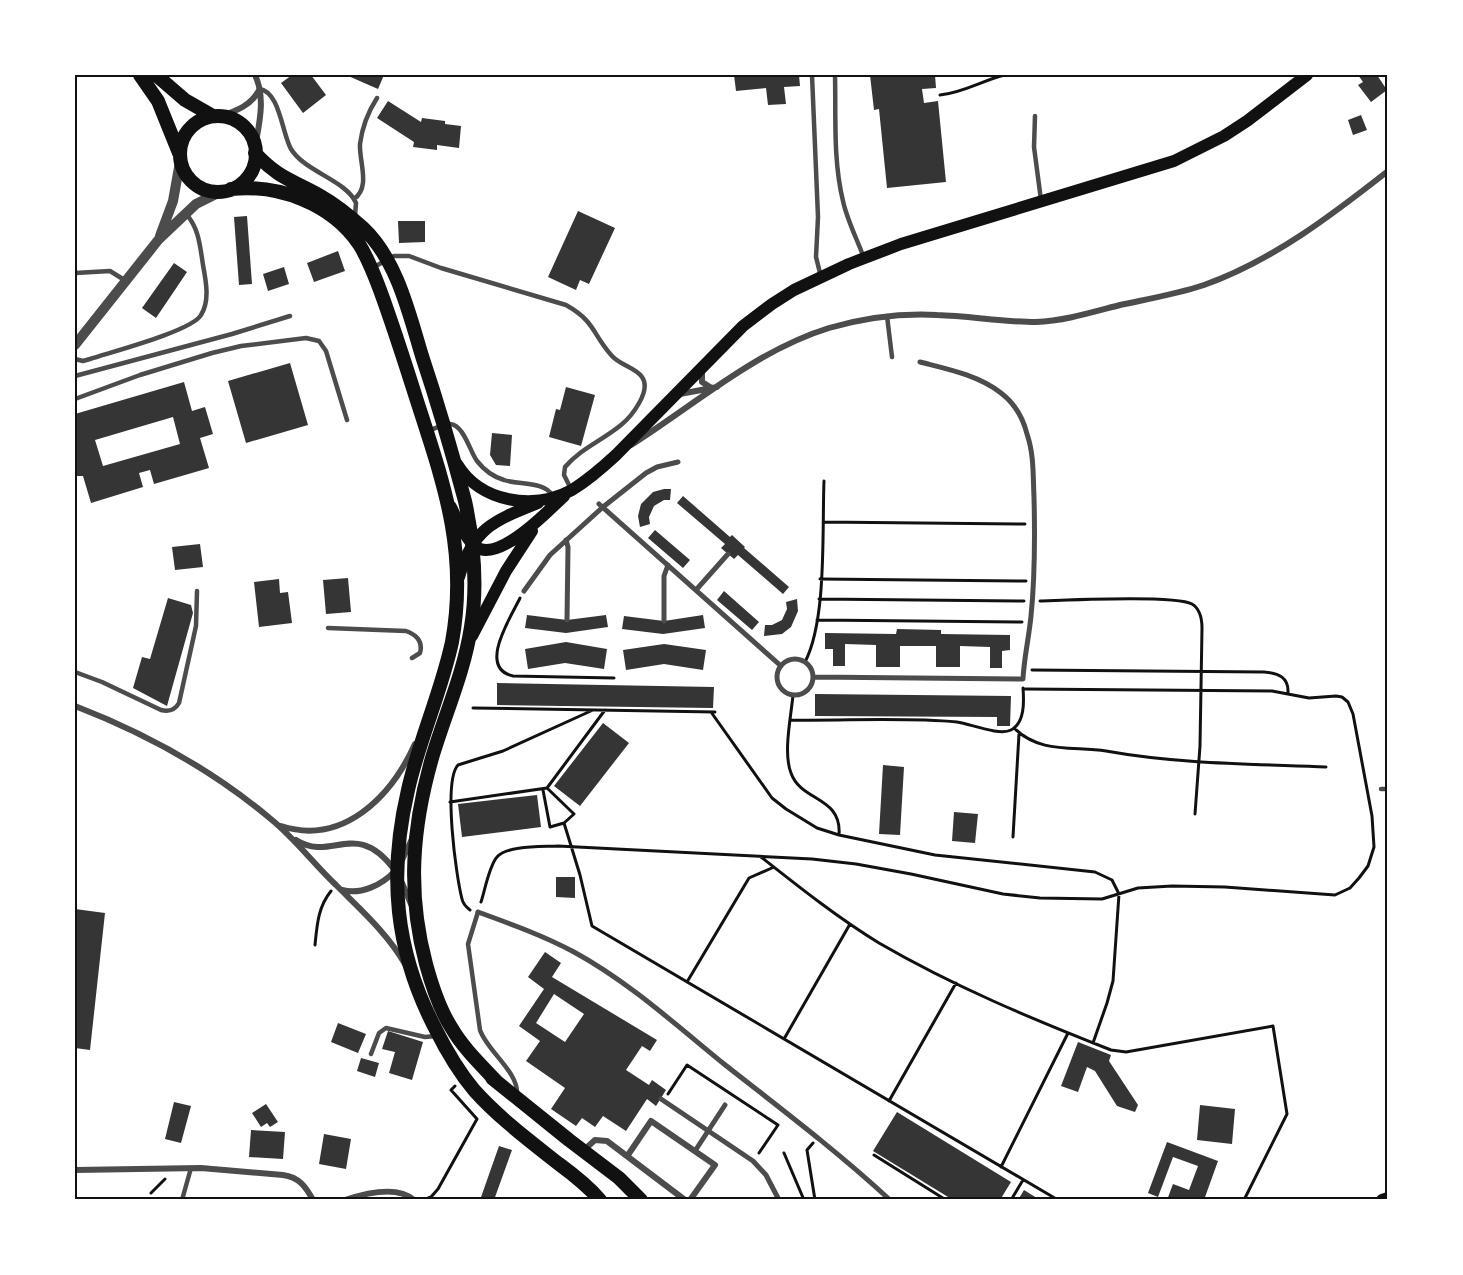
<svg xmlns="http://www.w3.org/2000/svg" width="1463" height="1275" font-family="'Nunito Sans',sans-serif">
  <rect width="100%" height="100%" fill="#fff"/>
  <path fill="#353535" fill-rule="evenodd" d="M292,75H311L326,95L303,113L281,83Z
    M346,75H384L378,89Z
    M734,75H799L800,86L784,87L786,104L768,105L766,88L736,91Z
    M870,75H935L936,88L922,89L924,103L938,101L946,182L887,188L879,109L874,110Z
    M1358,75H1377L1387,90L1371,102L1358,85L1363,82Z
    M388,101L421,122L422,118L445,121V124L461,126L459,148L437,145V150L413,147L414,142L377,118Z
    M1361,115L1367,130L1353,135L1348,120Z
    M578,211L615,228L589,284L580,280L576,290L548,277Z
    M247,216L252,284L239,285L234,217Z
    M398,221H425V242L399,243Z
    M338,251L345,271L314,282L307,263Z
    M174,263L187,272L156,318L142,308Z
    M284,267L289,284L268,291L263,274Z
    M290,363L308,425L246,443L228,381Z
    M184,382L192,411L205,407L213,434L200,438L209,468L154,484L150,470L139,473L143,487L91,503L83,476H75V414ZM173,417L180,444L103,466L95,440Z
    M566,387L595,395L581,446L549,437L556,409L560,410Z
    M492,433L512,435L510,466L496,465L490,455Z
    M664,489H671L670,500H664L654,506L649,517L650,524L640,527L638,516L641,504L653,492Z
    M683,496L730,537L732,535L745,547L744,548L789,587L783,594L738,555L734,559L721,548L725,544L677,503Z
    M655,530L690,560L683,568L648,538Z
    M200,544L203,567L175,570L172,547Z
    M348,578L351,612L326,614L323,580Z
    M279,579L280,593L288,592L292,623L259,627L254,582Z
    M724,591L759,622L752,630L717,600Z
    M168,598L191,605L193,613L167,706L133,688L142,657L150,659Z
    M797,599L798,611L791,627L782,634L764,636L765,625H772L782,620L787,609L786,602Z
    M527,615L567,620L606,615L608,627L566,633L525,628Z
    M703,615L705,628L663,634L622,629L624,616L664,621Z
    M897,629L941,630V634L1010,635V650L1002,651V668H990V647L960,646V667H936V646H900V667H876V645L845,644V666H833V649H825V633L896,634Z
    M566,642L607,649L604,669L565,663L528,669L525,649Z
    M664,644L706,650L703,670L664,664L626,670L623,650Z
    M497,683L714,687L713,708L497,705Z
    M815,694L1011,696L1010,726H997V717L815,716Z
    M603,723L629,743L580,806L554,786Z
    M883,765L904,767L900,835L879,834Z
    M537,795L541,827L462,837L458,804Z
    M954,812L978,814L975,843L952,841Z
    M556,877H575V898L556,897Z
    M75,909L105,913L90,1050L75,1048Z
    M545,952L561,963L552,977L657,1040L650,1051L642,1046L626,1070L649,1085L652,1080L666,1090L656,1106L647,1099L626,1131L603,1116L595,1127L582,1118L576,1126L551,1109L565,1088L526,1061L540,1041L519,1026L544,989L528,977ZM554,994L584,1014L565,1042L536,1023Z
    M338,1023L366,1034L358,1053L331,1042Z
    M388,1031L423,1042L412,1080L389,1073L395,1052L382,1049Z
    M1078,1042L1111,1055L1109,1061L1138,1105L1135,1112L1117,1106L1095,1071L1087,1067L1078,1092L1061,1086Z
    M361,1058L379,1063L375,1077L357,1071Z
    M174,1102L191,1106L181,1143L165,1139Z
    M266,1104L278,1122L270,1127L267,1123L261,1127L252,1113Z
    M1200,1105L1235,1109L1232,1144L1197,1140Z
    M897,1112L1011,1182L1000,1200H953L873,1151Z
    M251,1130L285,1132L283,1159L249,1157Z
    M324,1134L351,1139L346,1169L319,1164Z
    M1167,1142L1218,1161L1204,1200H1167L1173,1184L1189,1190L1198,1166L1173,1157L1158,1197L1148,1193Z
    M499,1146L512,1150L494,1200H480Z
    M1024,1190L1040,1200H1018Z"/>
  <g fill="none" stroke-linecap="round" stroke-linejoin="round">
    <path stroke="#111" stroke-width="3" d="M940,95C963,93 983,80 1005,75
      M823,522L1025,524
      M820,579L1026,581
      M520,598C511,617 477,668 513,676L614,678
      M819,599L1024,601
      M1040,601C1064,600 1177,595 1192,604C1200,609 1202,620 1202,628L1200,746L1195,814
      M817,620L1022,622
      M805,662C827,620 822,530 824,481
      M1032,670L1264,672C1278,673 1289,677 1288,693
      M793,695C791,717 783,753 791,773C801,802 842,796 839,835
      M473,708L715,712
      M711,712L772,798L786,809L817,828L839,835L935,855L1095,872L1112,880L1119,894L1113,981L1107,1003L1093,1043
      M791,720C844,721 904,717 957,722C971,724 999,736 1011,730C1025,723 1024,701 1023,688
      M1014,728C1040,754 1074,746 1106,751C1178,764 1253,764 1326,767
      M543,790L550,827L564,823L574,814L547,788
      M450,802L547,788L605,710
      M564,823L580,875L592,926L1058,1200
      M1013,837L1019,734
      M761,857C799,887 838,918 879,943C953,986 1032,1019 1111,1050L1126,1052L1273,1026L1287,1114L1244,1200
      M481,902C485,890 489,866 497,857C507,845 543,847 558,846L812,859L856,864L911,874L1003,894L1040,898L1102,899L1138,888L1172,886L1225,887L1335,895L1350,888L1359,878L1368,866L1374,847L1372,816L1353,714L1348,702L1342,697L1336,696L1309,698L1272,691L1025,689
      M470,910C466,907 463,904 462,899C456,876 443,781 458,765L503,751L593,710
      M315,945C317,925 318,907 331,891
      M687,982L749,878L774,867
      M784,1039L850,924
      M668,1094L687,1065L778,1125L759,1153
      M889,1101L956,983
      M813,1143L807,1150L815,1200
      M784,1153L804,1200
      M874,1155L946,1200
      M1001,1167L1068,1033
      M151,1193L165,1179
      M423,1200L431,1197L438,1189L477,1119L451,1090L455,1086
      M1011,1200L1023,1180"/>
    <path stroke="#4c4c4c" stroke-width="4.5" d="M812,75L818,217L816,257L821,277
      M835,75C836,117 833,160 843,201C847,220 857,239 864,258
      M259,89C280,91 282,134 291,149C305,172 346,180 356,203L355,216
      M1035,116L1034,147L1041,200
      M354,199C371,187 359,162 360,144C362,128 368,112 377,98
      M374,267L394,256H409L441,268L566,305C596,322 592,334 612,356C620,365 636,368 642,377C652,391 631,417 621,425C603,440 580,449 565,467L564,475L571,489
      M75,273L110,271L126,281
      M887,316L892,357
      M75,359L83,361L90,359C111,352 192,331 201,315C210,301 206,281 203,265C200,246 199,228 186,214
      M75,376L232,334L290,316
      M75,399L140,375L212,353L241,346L306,338L319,341L326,351L347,420
      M428,431C434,429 443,424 450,424C464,425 470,452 477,461C484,470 494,477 504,480C518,485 544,481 552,495
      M328,628L406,631C417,635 423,642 420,653L412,658
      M75,672L102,682L161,710C169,712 175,710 179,703L196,626L197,591
      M1381,789H1388
      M478,912L468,944L480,1030C487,1051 519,1072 517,1095
      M371,1054L379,1033L386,1028L425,1037L436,1036
      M182,1200L191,1168"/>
    <path stroke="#4c4c4c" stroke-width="5" d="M599,504L781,666
      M566,540L568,547L567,620
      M696,590L728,554
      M524,591L550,555L603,507L646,473L657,467L678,462
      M664,621V576L668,565
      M777 677a18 18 0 1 1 36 0a18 18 0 1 1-36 0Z
      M813,677L1023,679C1024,658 1029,637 1031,616C1035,577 1035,537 1034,497C1033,476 1034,454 1027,434C1023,418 1014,403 1001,393C978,375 947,369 920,362
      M478,912C511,924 544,936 574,952C629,982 676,1025 724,1064C780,1108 837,1151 890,1200
      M661,1099L753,1161L766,1175L779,1200
      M695,1151L725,1105"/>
    <path stroke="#4c4c4c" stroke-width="6" d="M255,75C266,98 259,124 255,148
      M221,116C236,111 252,105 259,90
      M702,370V382L710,387
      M680,394L717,387
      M631,445C694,405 757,350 829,328C864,318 901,313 937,315C970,316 1003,322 1036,322C1064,321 1093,312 1120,305C1148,299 1177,294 1204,285C1272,261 1332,215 1388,171
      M75,706C145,733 214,771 272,820C295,839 314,864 336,885C360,909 388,934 405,964
      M281,826C343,846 391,797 415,744
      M296,840C332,863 355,818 394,869
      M401,862L412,839
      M402,883L411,904
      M342,890C361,895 382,885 395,871
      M584,1150L595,1140L607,1141L685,1200
      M628,1155L651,1121L715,1165L690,1200
      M75,1170L201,1168L283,1175C299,1177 306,1187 313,1200
      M345,1200C363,1194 397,1185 414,1200"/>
    <path stroke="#4c4c4c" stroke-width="10" d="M160,236L173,201L180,162
      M75,345L159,239L196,204L220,192"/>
    <path stroke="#111" stroke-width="12" d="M457,464C480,502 533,511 572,490C588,480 602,468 616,455L743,326L772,304L794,290L849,264L901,244L1174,161L1224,136L1247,121L1307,75
      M451,507C457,520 465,538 476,547C499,563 549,510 564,496
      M459,577C473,528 493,521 538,503
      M472,636L506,571L532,531
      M1382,1200L1388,1198"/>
    <path stroke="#111" stroke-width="14" d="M140,75L158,101L179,153
      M156,75L185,100L213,116
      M180 154a38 38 0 1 1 76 0a38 38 0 1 1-76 0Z
      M255,153C278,178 292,180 319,195C335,204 350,216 363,228C397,260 409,313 422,356C438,404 452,452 465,501C474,543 478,585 471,627C464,673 445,714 432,758C412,828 407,893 426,964C432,986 439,1008 451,1027C463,1048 481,1065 498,1083
      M231,189C278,184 331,203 359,244C368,258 374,274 380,290C394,328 406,366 418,404C445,487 468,554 452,642C441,693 419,740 408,790C388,875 395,951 435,1028C446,1050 458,1071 474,1090C499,1118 530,1141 559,1164C574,1175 588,1186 600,1200
      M492,1078L569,1140L619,1178L641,1200"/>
  </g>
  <rect width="1463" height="1275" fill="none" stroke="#ffffff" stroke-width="153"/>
  <rect x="76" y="76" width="1310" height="1122" fill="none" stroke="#111" stroke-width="2"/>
</svg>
